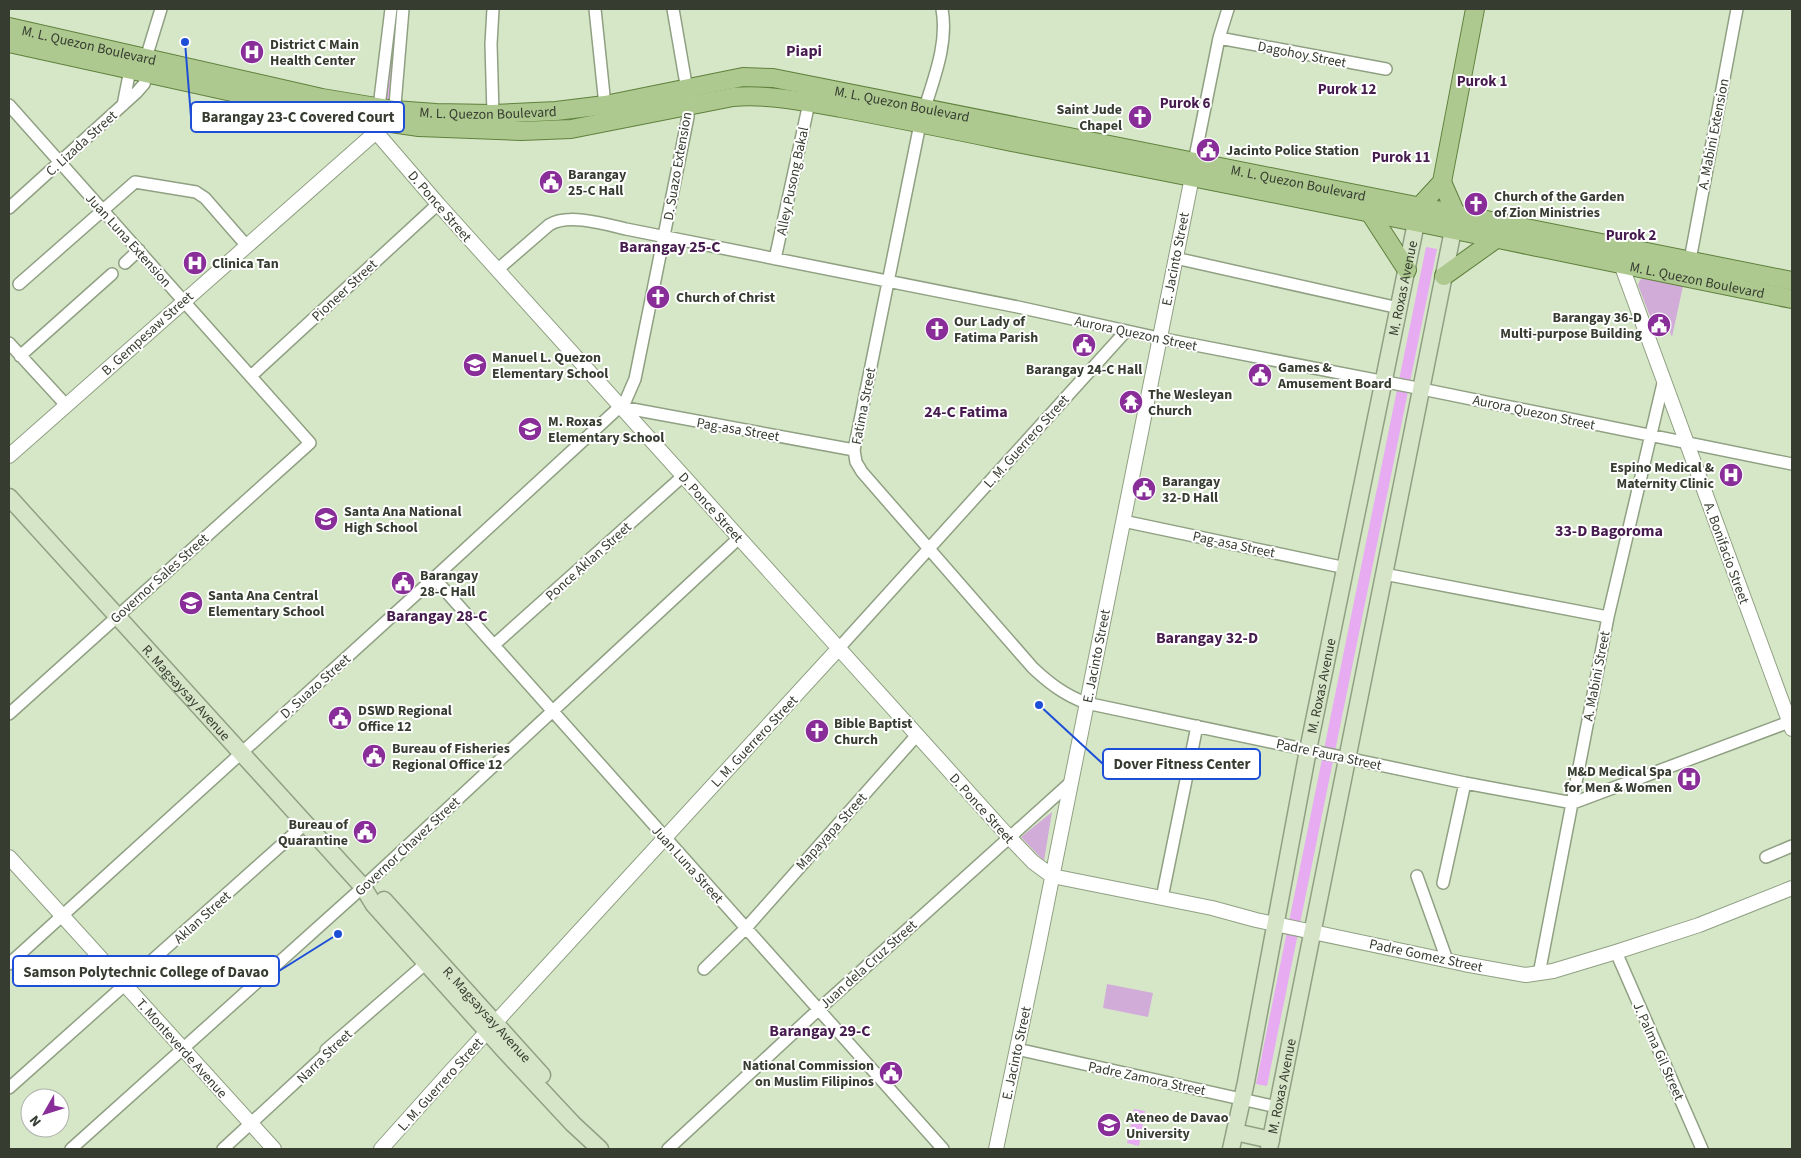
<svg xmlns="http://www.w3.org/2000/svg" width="1801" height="1158" font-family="'Source Sans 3',sans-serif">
  <rect width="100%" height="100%" fill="#d6e7c8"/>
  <path fill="#d2acd8" d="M1644,277L1683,286L1672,337L1663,314L1651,319L1638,285L1640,280Z
    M1052,812L1044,861L1021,837Z
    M1107,984L1153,993L1148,1017L1103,1008Z"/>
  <path fill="#e6abf0" d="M1426,247L1437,249L1267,1086L1256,1084Z
    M1134,1109L1145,1111L1139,1146L1127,1143Z"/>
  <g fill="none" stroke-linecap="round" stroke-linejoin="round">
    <path stroke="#e6abf0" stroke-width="11" d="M386,101L391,50"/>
    <g stroke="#90a083" stroke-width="14">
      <path id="minor" d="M493,9L491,44L493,114
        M595,9L605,105
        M942,9C949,48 930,87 920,124L854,450L856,462L862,472L1033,668C1050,684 1065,695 1086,703L1465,783L1573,803
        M1219,38L1386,69
        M146,58L161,9
        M9,105L310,443L9,714
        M123,105L130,70
        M379,107L391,9
        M394,117L403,9
        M1194,162L1219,38L1228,9
        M9,208L137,92L144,84L147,74
        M1175,258L1399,308
        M775,259L809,103
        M1690,260L1737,9
        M125,263L139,250
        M497,270L549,225C568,213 605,224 626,229L1018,307L1159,338L1412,387L1792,464
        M19,284L135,182L196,192L205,198L246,245
        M9,343L66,405
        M20,356L112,274
        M251,376L438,204
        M621,407L854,450
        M1123,521L1346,568
        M1384,574L1608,617
        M434,578L943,1149
        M494,645L683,476
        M839,648L1126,331
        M1573,803L1792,721
        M1766,857L1792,846
        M1417,876L1447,960
        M1443,883L1465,783
        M1162,898L1197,726
        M1616,952L1702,1149
        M9,964L434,578L625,402L635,379L688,117L687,90L673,9
        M704,969L746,928L917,735
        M1539,974L1608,617L1664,379
        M1017,1049L1277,1107
        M9,1088L305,824
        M71,1149L363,887L739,538
        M223,1149L326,1054V1050L425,964
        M668,1149L818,1010L1071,782"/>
    </g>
    <g stroke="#90a083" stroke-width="16">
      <path id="tertiary" d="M376,132L438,204L1009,837L1033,862L1052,876L1212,908L1256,920L1464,964L1526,975L1553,971L1616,952L1699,925L1792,888
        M1621,264L1792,729
        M9,456L376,132
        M9,857L274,1149
        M381,1149L450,1072L839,648
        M996,1149L1038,948L1194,167"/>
    </g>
    <g stroke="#90a083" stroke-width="19">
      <g id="secondary">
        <path id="s1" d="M9,497L363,887L374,905L503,1049L573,1124L600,1149"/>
        <path id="s2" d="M384,900L542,1075"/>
        <path d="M1235,1132L1271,1140"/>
        <path id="s3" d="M1231,1149L1246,1082L1308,750L1416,223"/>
        <path id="s4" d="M1269,1149L1453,230"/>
      </g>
    </g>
    <g stroke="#60803d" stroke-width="20">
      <g id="primary">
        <path id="s5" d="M9,27L322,98L394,110L436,113L493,114L556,111L605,105L743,77L773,78L1792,281"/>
        <path id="s6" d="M9,43L336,115L419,127L521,131L571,129L733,97C770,94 805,102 841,108C905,120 968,133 1032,146C1286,194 1539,248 1792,299"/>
        <path d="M1442,182L1456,214L1454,223"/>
        <path d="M1370,213L1407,270"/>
        <path d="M1418,216L1419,207L1442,182L1475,9"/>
        <path d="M1444,276L1496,239"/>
      </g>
    </g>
    <use href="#minor" stroke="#fff" stroke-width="11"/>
    <use href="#tertiary" stroke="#fff" stroke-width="14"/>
    <use href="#secondary" stroke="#d6e4c7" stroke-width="16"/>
    <use href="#primary" stroke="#adc98f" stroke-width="18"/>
  </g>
  <defs>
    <g id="hospital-disc" transform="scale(1.25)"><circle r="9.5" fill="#892d98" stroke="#fff"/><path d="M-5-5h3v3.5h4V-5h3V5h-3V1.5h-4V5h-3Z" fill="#fff"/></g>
    <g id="church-disc" transform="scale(1.25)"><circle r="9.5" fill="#892d98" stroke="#fff"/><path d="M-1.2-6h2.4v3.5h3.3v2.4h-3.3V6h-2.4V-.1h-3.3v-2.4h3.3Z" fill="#fff"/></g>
    <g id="civic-disc" transform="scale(1.25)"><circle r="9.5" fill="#892d98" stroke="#fff"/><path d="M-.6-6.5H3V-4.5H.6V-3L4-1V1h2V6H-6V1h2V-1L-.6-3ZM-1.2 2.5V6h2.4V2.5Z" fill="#fff"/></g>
    <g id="school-disc" transform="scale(1.25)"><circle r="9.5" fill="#892d98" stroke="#fff"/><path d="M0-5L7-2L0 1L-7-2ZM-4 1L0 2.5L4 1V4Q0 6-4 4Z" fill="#fff"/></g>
    <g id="temple-disc" transform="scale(1.25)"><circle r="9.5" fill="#892d98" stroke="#fff"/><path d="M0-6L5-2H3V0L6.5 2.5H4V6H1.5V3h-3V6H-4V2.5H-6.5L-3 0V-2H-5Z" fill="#fff"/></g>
    <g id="university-disc" transform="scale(1.25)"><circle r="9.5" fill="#892d98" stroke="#fff"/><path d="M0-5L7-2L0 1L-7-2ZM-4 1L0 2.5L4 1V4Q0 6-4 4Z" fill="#fff"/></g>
  </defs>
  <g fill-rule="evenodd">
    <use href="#hospital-disc" x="252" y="52"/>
    <use href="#church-disc" x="1140" y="117"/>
    <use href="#civic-disc" x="1208" y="150"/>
    <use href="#civic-disc" x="551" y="182"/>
    <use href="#church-disc" x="1476" y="204"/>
    <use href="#hospital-disc" x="195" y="263"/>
    <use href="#church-disc" x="658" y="297"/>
    <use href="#civic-disc" x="1659" y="325"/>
    <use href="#church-disc" x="937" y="329"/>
    <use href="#civic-disc" x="1084" y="345"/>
    <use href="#school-disc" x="475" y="365"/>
    <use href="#civic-disc" x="1260" y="375"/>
    <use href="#temple-disc" x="1131" y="402"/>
    <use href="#school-disc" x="530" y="429"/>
    <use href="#hospital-disc" x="1731" y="475"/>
    <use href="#civic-disc" x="1144" y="489"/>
    <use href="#school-disc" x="326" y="519"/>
    <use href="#civic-disc" x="403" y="583"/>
    <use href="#school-disc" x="191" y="603"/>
    <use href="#civic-disc" x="340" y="718"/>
    <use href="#church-disc" x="817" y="731"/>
    <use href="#civic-disc" x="374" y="756"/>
    <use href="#hospital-disc" x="1689" y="779"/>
    <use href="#civic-disc" x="365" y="832"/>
    <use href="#civic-disc" x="891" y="1073"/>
    <use href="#university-disc" x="1109" y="1125"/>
  </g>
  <g text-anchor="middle" stroke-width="4" stroke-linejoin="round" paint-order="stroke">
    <g font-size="14" font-weight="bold" fill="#363c30" stroke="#fff" text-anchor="start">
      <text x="270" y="49">District C Main<tspan x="270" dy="16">Health Center</tspan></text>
      <text x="1122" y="114" text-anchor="end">Saint Jude<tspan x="1122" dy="16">Chapel</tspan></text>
      <text x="1226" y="155">Jacinto Police Station</text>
      <text x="568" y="179">Barangay<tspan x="568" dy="16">25-C Hall</tspan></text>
      <text x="1494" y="201">Church of the Garden<tspan x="1494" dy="16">of Zion Ministries</tspan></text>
      <text x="212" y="268">Clinica Tan</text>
      <text x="676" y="302">Church of Christ</text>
      <text x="1642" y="322" text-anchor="end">Barangay 36-D<tspan x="1642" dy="16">Multi-purpose Building</tspan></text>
      <text x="954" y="326">Our Lady of<tspan x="954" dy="16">Fatima Parish</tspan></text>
      <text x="492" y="362">Manuel L. Quezon<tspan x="492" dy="16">Elementary School</tspan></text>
      <text x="1278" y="372">Games &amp;<tspan x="1278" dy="16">Amusement Board</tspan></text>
      <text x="1084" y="374" text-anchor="middle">Barangay 24-C Hall</text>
      <text x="1148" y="399">The Wesleyan<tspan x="1148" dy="16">Church</tspan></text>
      <text x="548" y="426">M. Roxas<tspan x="548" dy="16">Elementary School</tspan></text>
      <text x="1714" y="472" text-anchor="end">Espino Medical &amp;<tspan x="1714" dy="16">Maternity Clinic</tspan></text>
      <text x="1162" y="486">Barangay<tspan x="1162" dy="16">32-D Hall</tspan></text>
      <text x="344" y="516">Santa Ana National<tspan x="344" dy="16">High School</tspan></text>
      <text x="420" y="580">Barangay<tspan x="420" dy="16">28-C Hall</tspan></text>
      <text x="208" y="600">Santa Ana Central<tspan x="208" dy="16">Elementary School</tspan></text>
      <text x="358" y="715">DSWD Regional<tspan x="358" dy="16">Office 12</tspan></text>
      <text x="834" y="728">Bible Baptist<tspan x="834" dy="16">Church</tspan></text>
      <text x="392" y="753">Bureau of Fisheries<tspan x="392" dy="16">Regional Office 12</tspan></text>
      <text x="1672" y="776" text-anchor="end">M&amp;D Medical Spa<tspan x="1672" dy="16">for Men &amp; Women</tspan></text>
      <text x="348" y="829" text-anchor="end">Bureau of<tspan x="348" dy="16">Quarantine</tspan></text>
      <text x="874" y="1070" text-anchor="end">National Commission<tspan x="874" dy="16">on Muslim Filipinos</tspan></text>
      <text x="1126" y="1122">Ateneo de Davao<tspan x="1126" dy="16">University</tspan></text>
    </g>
    <g font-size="14" fill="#363c30" stroke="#fff">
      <text dy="5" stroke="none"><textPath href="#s5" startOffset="82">M. L. Quezon Boulevard</textPath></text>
      <text transform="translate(1302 54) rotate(11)" y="5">Dagohoy Street</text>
      <text dy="5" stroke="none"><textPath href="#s5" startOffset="908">M. L. Quezon Boulevard</textPath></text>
      <text dy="5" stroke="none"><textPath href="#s5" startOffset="488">M. L. Quezon Boulevard</textPath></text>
      <text transform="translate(1713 134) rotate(-79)" y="5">A. Mabini Extension</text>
      <text transform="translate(81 143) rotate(-42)" y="5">C. Lizada Street</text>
      <text transform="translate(677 166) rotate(-80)" y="5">D. Suazo Extension</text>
      <text transform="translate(792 181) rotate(-78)" y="5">Alley Pusong Bakal</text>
      <text dy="5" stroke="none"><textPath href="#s5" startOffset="1312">M. L. Quezon Boulevard</textPath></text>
      <text transform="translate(440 206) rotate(49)" y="5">D. Ponce Street</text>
      <text transform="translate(129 240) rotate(48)" y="5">Juan Luna Extension</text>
      <text transform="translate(1175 259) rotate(-79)" y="5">E. Jacinto Street</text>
      <text dy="5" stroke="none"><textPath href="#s6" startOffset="1718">M. L. Quezon Boulevard</textPath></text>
      <text dy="5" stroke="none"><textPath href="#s3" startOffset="878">M. Roxas Avenue</textPath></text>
      <text transform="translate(344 290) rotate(-43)" y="5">Pioneer Street</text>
      <text transform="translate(147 333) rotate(-42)" y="5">B. Gempesaw Street</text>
      <text transform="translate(1136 333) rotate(12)" y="5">Aurora Quezon Street</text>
      <text transform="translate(863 406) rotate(-79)" y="5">Fatima Street</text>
      <text transform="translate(1534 412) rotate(12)" y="5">Aurora Quezon Street</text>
      <text transform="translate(738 429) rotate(10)" y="5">Pag-asa Street</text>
      <text transform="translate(1026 441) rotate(-48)" y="5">L. M. Guerrero Street</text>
      <text transform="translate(711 507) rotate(48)" y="5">D. Ponce Street</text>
      <text transform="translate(1234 544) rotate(12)" y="5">Pag-asa Street</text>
      <text transform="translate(1727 553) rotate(70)" y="5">A. Bonifacio Street</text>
      <text transform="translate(588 561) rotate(-42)" y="5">Ponce Aklan Street</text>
      <text transform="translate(159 578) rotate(-42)" y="5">Governor Sales Street</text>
      <text transform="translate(1096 656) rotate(-79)" y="5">E. Jacinto Street</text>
      <text transform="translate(1596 676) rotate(-79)" y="5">A. Mabini Street</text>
      <text transform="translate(315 686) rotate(-42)" y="5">D. Suazo Street</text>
      <text dy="5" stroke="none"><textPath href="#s3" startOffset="472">M. Roxas Avenue</textPath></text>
      <text dy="5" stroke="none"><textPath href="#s1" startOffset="264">R. Magsaysay Avenue</textPath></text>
      <text transform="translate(754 741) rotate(-47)" y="5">L. M. Guerrero Street</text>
      <text transform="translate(1329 754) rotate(12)" y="5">Padre Faura Street</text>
      <text transform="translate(982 808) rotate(48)" y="5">D. Ponce Street</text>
      <text transform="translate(831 831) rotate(-48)" y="5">Mapayapa Street</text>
      <text transform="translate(407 846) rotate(-43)" y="5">Governor Chavez Street</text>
      <text transform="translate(688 864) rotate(48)" y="5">Juan Luna Street</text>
      <text transform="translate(202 917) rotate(-42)" y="5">Aklan Street</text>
      <text transform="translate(1426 955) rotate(12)" y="5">Padre Gomez Street</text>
      <text transform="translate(868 964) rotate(-42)" y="5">Juan dela Cruz Street</text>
      <text dy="5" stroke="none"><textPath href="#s2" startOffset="154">R. Magsaysay Avenue</textPath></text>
      <text transform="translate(182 1048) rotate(48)" y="5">T. Monteverde Avenue</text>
      <text transform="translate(1659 1051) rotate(66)" y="5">J. Palma Gil Street</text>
      <text transform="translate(1016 1053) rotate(-78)" y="5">E. Jacinto Street</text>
      <text transform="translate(324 1056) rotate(-44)" y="5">Narra Street</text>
      <text transform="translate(1147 1078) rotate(12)" y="5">Padre Zamora Street</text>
      <text transform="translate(440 1084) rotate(-48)" y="5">L. M. Guerrero Street</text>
      <text dy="5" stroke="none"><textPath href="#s4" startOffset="64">M. Roxas Avenue</textPath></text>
    </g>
    <g font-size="15" font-weight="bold" fill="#461b4e" stroke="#fff">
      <text x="1482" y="86">Purok 1</text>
      <text x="1347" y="94">Purok 12</text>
      <text x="1185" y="108">Purok 6</text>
      <text x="1401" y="162">Purok 11</text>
      <text x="1631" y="240">Purok 2</text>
    </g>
    <g font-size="16" font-weight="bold" fill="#461b4e" stroke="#fff">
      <text x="804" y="56">Piapi</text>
      <text x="670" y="252">Barangay 25-C</text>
      <text x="966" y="417">24-C Fatima</text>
      <text x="1609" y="536">33-D Bagoroma</text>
      <text x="437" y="621">Barangay 28-C</text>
      <text x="1207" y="643">Barangay 32-D</text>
      <text x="820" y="1036">Barangay 29-C</text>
    </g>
  </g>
  <path fill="none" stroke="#1d4ed8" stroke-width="2" d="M185 42L191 117M1039 705L1103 764M338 934L279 971"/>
  <g fill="#1d4ed8" stroke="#fff" stroke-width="2">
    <circle cx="185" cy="42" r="5"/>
    <circle cx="1039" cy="705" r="5"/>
    <circle cx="338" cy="934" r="5"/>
  </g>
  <g fill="#fff" stroke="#1d4ed8" stroke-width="2">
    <rect x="191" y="102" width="213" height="30" rx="5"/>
    <rect x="1103" y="749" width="157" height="30" rx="5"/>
    <rect x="13" y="956" width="266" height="30" rx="5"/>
  </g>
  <g font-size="15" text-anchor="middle" font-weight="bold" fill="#363c30">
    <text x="298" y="122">Barangay 23-C Covered Court</text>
    <text x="1182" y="769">Dover Fitness Center</text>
    <text x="146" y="977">Samson Polytechnic College of Davao</text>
  </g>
  <rect width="1801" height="1158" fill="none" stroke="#363c30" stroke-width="20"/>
  <g transform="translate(45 1113) rotate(231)"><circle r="24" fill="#ffffff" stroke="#afb1ac"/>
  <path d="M0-4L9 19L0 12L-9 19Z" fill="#892d98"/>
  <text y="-8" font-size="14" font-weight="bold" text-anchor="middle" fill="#363c30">N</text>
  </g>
</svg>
